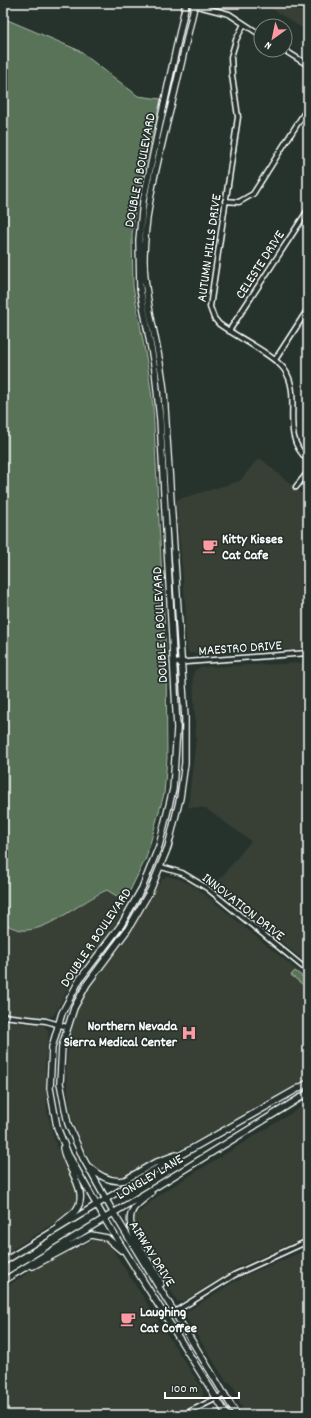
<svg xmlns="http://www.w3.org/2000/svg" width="311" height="1418" font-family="Dekko,sans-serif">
  <rect width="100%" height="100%" fill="#26332d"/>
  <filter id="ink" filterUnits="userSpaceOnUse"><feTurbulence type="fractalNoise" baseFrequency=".025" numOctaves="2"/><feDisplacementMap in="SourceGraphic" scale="8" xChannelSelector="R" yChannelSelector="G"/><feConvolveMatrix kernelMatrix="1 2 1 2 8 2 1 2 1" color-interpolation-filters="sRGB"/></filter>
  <g filter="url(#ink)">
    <path fill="#374036" d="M263,3H308V32Z
      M261,459L308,499V649L189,653L187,650L185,627L186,612L176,500L240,481L257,460Z
      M308,663V964L214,886L251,841L205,808L188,807L196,738L193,680L194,671L201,667Z
      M167,876L179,879L197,888L308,979V1079L202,1138L157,1160L122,1179L106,1177L93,1166L78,1136L71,1115L66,1073L70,1026L75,1012L91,983L118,950L162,879Z
      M107,890L128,902L106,940L69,987L54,1015L48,1017L3,1012V923L26,930L37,928Z
      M3,1021L43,1025L49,1031L45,1066L47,1111L56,1146L76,1185L78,1199L76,1207L70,1213L3,1255Z
      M308,1103V1236L238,1267L182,1302L177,1301L136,1231L134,1220L136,1215L160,1194Z
      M93,1240L105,1242L112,1249L203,1390V1397L199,1403L173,1415H3V1289L31,1271Z
      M308,1249V1415H245L239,1401L240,1397L231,1383L226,1381L186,1318L185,1313L232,1283L240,1280L242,1277Z"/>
    <path fill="#597359" stroke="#acb9ac" d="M3,18L78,50L138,96L161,99L136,203L132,235L133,286L148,368L153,406L166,656L167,758L164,794L146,858L125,901L107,890C83,900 51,929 27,930C19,931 10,927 3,923Z
      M295,971L308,981V989L291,975Z"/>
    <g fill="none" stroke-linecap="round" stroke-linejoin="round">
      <g stroke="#fff" stroke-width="7">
        <path id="minor" d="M186,3L229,14L261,35
          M244,24L236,40L231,57L232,75L238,117L210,307L214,318L219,324C235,336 274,355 284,369C304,396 278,434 308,460
          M284,50L308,65
          M225,201L239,202L253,194L308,107
          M229,331L308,210
          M275,360L308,309
          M296,487L308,472
          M173,663L308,653
          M161,867L182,873L207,888L308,971
          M3,1016L46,1021L67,1027
          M165,1318L234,1275L308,1241
          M183,1415L225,1394"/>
      </g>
      <g stroke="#fff" stroke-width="8">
        <path id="secondary" d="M186,3L143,201L139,240L140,289L155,370L160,420L177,728L173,789L159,846L142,888L121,925L80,979L62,1013L52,1047L50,1088L57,1127L68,1154L104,1218L227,1415
          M195,3C186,41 178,80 168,118C157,165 144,212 144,261C145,306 160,348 164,392L185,718V763L180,798L168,847L150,891L128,929L87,984L74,1008L62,1046L60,1083L68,1124L83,1158L113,1212L237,1415
          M89,1167C99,1176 111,1183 125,1180L154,1163L176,1155
          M151,1193C145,1198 139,1202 134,1208C119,1229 154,1264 161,1284
          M59,1225C64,1220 71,1216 76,1210C90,1192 66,1168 63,1148
          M3,1262L147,1174L308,1083
          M33,1266L91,1235L107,1238L121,1250
          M3,1281L308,1093"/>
      </g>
      <use href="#minor" stroke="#26332d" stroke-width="4"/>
      <use href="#secondary" stroke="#26332d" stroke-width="5.5"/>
    </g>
  </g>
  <defs>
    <g id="cafe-bare" transform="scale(1.2)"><path d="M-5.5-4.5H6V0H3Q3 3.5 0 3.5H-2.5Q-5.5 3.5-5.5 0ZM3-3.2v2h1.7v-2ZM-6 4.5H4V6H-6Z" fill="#ff9aa2" stroke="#26332d" stroke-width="2.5" paint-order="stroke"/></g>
    <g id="hospital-bare" transform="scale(1.2)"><path d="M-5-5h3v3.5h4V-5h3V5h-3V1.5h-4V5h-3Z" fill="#ff9aa2" stroke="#26332d" stroke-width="2.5" paint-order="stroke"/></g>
  </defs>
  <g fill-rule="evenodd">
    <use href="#cafe-bare" x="210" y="546"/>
    <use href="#hospital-bare" x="189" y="1033"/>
    <use href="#cafe-bare" x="128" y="1319"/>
  </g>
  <g text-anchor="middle" stroke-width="3.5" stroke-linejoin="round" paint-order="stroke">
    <g font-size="14" fill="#fff" stroke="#26332d">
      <text transform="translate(139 170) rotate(-79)" y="5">DOUBLE R BOULEVARD</text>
      <text transform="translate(208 248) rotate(-82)" y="5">AUTUMN HILLS DRIVE</text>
      <text transform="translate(259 264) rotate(-57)" y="5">CELESTE DRIVE</text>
      <text transform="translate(159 625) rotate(-93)" y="5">DOUBLE R BOULEVARD</text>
      <text transform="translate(240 647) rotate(-4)" y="5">MAESTRO DRIVE</text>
      <text transform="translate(244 906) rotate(38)" y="5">INNOVATION DRIVE</text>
      <text transform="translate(95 937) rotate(-56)" y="5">DOUBLE R BOULEVARD</text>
      <text transform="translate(149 1176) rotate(-31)" y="5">LONGLEY LANE</text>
      <text transform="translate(153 1253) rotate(58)" y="5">AIRWAY DRIVE</text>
    </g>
    <g font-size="14" font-weight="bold" fill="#fff" stroke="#26332d" text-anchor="start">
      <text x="222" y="543">Kitty Kisses<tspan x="222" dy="16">Cat Cafe</tspan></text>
      <text x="177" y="1030" text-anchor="end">Northern Nevada<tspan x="177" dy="16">Sierra Medical Center</tspan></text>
      <text x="140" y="1316">Laughing<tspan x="140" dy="16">Cat Coffee</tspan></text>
    </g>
  </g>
  <rect width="311" height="1418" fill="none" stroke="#26332d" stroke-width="16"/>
  <rect x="8" y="8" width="295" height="1402" fill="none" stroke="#fff" stroke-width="1.5" filter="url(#ink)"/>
  <g transform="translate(273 38) rotate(213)"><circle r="19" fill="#26332d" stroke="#7d8581"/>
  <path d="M0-3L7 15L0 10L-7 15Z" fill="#ff9aa2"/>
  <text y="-6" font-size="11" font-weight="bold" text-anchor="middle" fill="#ffffff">N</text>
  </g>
  <path d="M165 1392v6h74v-6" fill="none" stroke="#ffffff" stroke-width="2"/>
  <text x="171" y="1392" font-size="12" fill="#ffffff" stroke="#26332d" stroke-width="3" paint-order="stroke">100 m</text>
</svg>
